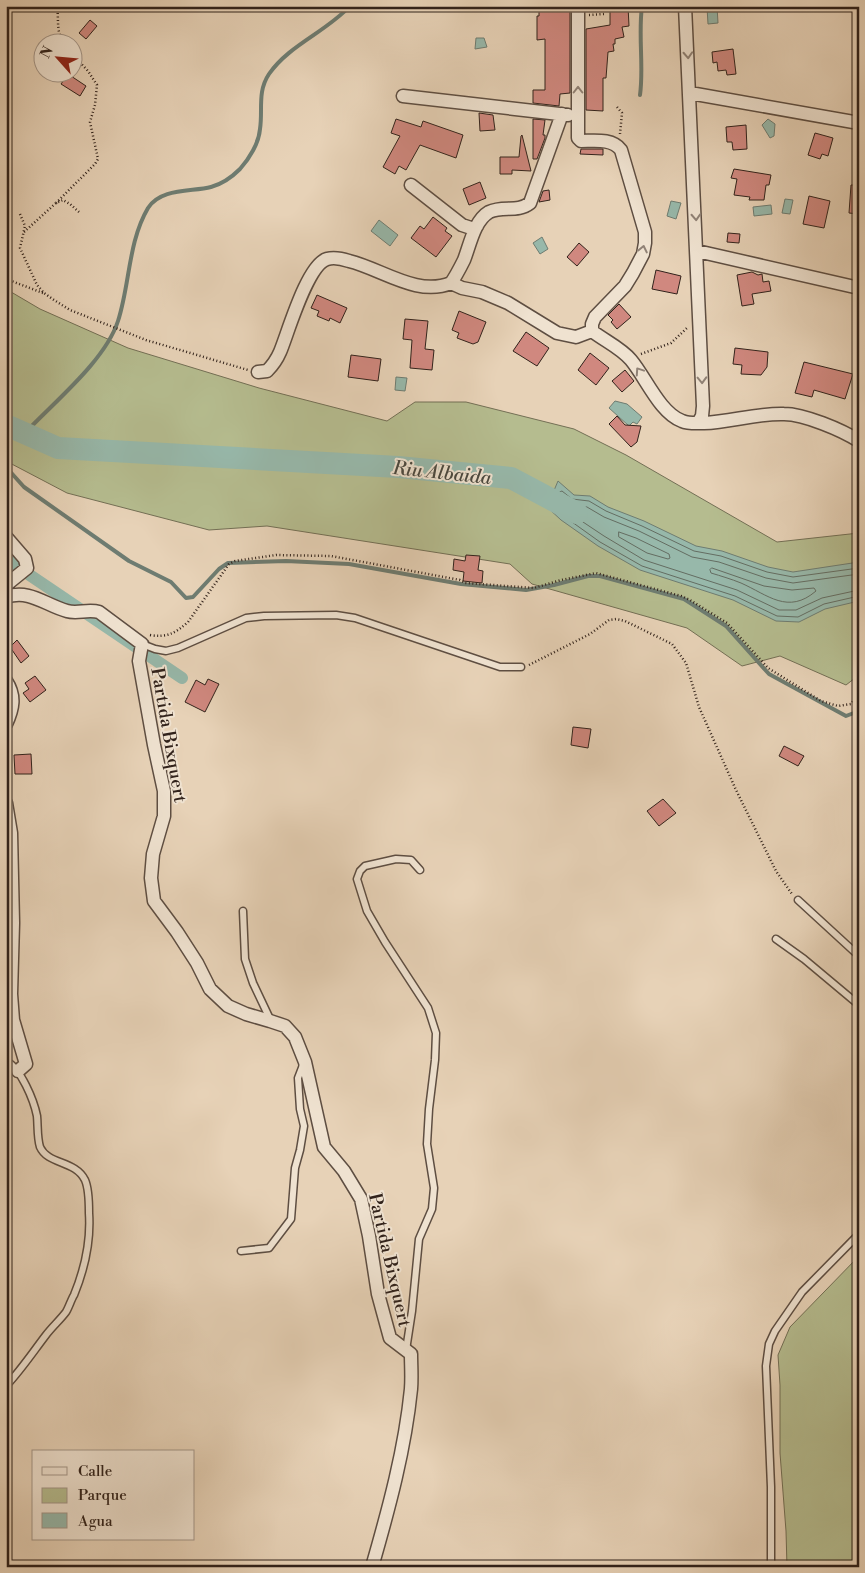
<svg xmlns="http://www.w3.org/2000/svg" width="865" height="1573" font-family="'Libre Bodoni',serif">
  <rect width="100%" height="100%" fill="#e7d2b7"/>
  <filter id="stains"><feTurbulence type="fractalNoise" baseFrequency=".004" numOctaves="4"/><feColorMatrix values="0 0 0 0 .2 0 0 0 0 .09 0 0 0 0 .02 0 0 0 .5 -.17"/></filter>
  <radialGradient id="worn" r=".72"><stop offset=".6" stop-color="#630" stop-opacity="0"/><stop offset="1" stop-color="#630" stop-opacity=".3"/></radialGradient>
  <path fill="#b5bc8f" stroke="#736f55" d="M6,289L40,309L128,348L259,388L387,421L415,402H466L574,429L626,455L777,542L859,533V675L846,685L780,656L742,666L687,628L532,584L510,564L267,526L209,530L67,493L6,461Z
    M859,1256V1567H787L786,1531L780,1453V1385L778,1355L790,1327Z"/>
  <path fill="#97b8aa" stroke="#6e7c71" d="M717,6L718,23L708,24L707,7Z
    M476,38H484L487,47L475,49Z
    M768,119L775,124L774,136L770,138L762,125Z
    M785,199L793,200L790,214L782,213Z
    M671,201L681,203L676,219L667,216Z
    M771,205L772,214L754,216L753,207Z
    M379,220L398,235L390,246L371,231Z
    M542,237L548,249L540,254L533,243Z
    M396,377L407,378L405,391L395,390Z
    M615,401L627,404L642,417L637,424L633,422L629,426L609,408Z
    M558,481L574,495L590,496L608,507L644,521L696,546L722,551L768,567L793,572L859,562V601L825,609L799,622L776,621L733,600L640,570L598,546L561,520L547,507Z"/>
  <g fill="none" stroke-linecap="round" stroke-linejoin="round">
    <path stroke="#646d62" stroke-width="1" d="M619,532L636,538L669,554L670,558L668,559L647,553L619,537Z
      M712,568L764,586L792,590L814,588L816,591C788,615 768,595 741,583C731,579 721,576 711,573L710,570Z
      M859,568L793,577L767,572L721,556L694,551L642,526L606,511L589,501L572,499L562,491L559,492L553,504L565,517L600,542L642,566L735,596L777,616L798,617L824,604L859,596
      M859,574L793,583L766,578L719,562L692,557L639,531L604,517L587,507L566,504L564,506L568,512L604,536L644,560L737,590L779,610H796L822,598L859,590"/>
    <path stroke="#6e7c71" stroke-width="4" d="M640,95C644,66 638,36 642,6
      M25,433C54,402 105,361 118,321C130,284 128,242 148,208C161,188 191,192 211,187C222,184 232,177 240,169C249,159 259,143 260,129C263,110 257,92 269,74C289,45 326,32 350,6
      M6,467L24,487L129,561L171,582L186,598L193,597L219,569L228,563L286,561L349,564L461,584L526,590L554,585L588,576H600L684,599L726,626L769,674L846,716L859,711"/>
    <path stroke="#97b8aa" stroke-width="12" d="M6,559L182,678"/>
    <path stroke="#97b8aa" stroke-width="22" d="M6,425L58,448L398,467L511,478L577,513"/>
  </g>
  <path fill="#d0887f" stroke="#31221b" d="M539,6H570V93L560,94L559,106L533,103V90H545V39L537,40V16H539Z
    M614,6H628L629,26L622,27L624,37L615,39V44H613L614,51L608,52L606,78H603V111L586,110V29L610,25V8H614Z
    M90,20L97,26L86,39L79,33Z
    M733,49L736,74L727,75L726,70L718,71L717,62L713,63L712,52Z
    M68,74L86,86L80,96L61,84Z
    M479,113L493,115L495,130L480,131Z
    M396,119L421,127L423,121L463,135L456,158L420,145L406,170L399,166L395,174L383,167L400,136L391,133Z
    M533,119L545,120L543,135H545V138L537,159H533Z
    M746,125L747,149L733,150L732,142H727L726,127Z
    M815,133L833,138L828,156L822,154L820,159L808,155Z
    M522,135L531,171L512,170V174H500V157H519L521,136Z
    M581,149H603V155L580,154Z
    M734,169L771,175L769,185H766L764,200H749L750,197L734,195L737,179L731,178Z
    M480,182L486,198L469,205L463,189Z
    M851,185H859V214L849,213Z
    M549,190L550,200L539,202L543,191Z
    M809,196L830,201L824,228L803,224Z
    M433,217L447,228L445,231L452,236L436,257L411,238L420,226L424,229Z
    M728,233L740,234L739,243L727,242Z
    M579,243L589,252L577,266L567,257Z
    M656,270L681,276L677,294L652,289Z
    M752,272L758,275L762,274L763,282L769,281L771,291L752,294L754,304L742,306L737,275Z
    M317,295L347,308L340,323L330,318L329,321L317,316L319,311L311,308Z
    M619,304L631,317L617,329L611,322L613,320L608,315Z
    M459,311L486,322L478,342L473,344L457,338L459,333L452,330Z
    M405,319L428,321L425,349L434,350L432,370L410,368L412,340L403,339Z
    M526,332L549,348L537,366L513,351Z
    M735,348L768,352L767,367L761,375L741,374L742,365L733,364Z
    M590,353L609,368L596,385L578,370Z
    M351,355L381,359L378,381L348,377Z
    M804,362L853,374L845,399L814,390L812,397L795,393Z
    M625,370L634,381L622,392L612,381Z
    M617,416L625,425L641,426L637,442L631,447L609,424Z
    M466,555L480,556L478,570L483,571L482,583L463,581L464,572L453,570L454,559L465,561Z
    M17,640L29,656L21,663L10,647Z
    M35,676L46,690L30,702L23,693L29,689L25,683Z
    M208,679L219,684L205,712L185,702L196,680L205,685Z
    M573,727L591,729L588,748L571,745Z
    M784,746L804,756L798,766L779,756Z
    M31,754L32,774H15L14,755Z
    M663,799L676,813L659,826L647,811Z"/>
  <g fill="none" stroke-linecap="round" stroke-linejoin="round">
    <g stroke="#5e4e42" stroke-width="9">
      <path id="service" d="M142,644L155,649L166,651L178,648L246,618L264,616L336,615L355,618L500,667H521
        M798,900L859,956
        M243,911L245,959L253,983L270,1019
        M776,939L804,959L859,1005
        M6,1061C21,1068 34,1101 37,1116C38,1126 37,1137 40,1147C48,1165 75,1160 85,1180C89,1189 89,1202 89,1213C91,1242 85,1268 74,1295C71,1300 69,1307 66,1312C60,1320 52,1327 46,1335C33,1352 21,1370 6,1386
        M241,1251L269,1248L291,1219L295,1168L300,1150L304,1126L300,1109L298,1078L303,1065
        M406,1350L412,1311L419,1239L432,1209L434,1188L427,1144L429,1109L435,1060L436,1033L428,1008L385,942L367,911L357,879L360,871L365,866L396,859L411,860L420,870
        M771,1567V1487L766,1366L769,1344L775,1331L802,1292L859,1234"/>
    </g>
    <g stroke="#5e4e42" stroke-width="15">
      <path id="minor" d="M578,6V138L581,141C594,141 612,138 621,150L645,232V243L643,254L633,273L625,286L595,317L592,324V331C605,341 621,348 631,360C646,378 660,413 682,421C689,424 697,423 704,423C731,422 757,413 784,414C804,414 842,430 859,441
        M685,6L703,406L702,416L698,423
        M690,93L859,123
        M403,96L568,115
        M411,185L462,225L471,228L477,226
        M697,251L859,288
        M451,283L462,288L482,292L508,303L557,333L576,337L592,331
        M258,372L267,371C272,366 277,359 280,352C288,333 307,265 327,259C334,257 343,259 349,261C382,269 417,297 451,283C456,276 460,268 464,260C470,245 474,221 489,212C503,205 517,213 530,203L562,114
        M6,537L25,559L27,568L6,585
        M6,597C30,589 45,605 67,611C77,614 88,609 99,612L142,644L139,661L154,745L164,791V816L153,854L151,878L154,901L177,932L197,963L210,989L228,1006L246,1014L270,1021L285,1026L295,1037L305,1062L324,1147L344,1171L361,1199L369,1236L378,1294L390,1338L411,1354C411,1365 412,1377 411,1389C405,1449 389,1508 372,1567
        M6,681C16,696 13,709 6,724
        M6,803L11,833L13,923L11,994L13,1020L26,1064L18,1071"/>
    </g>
    <path stroke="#31221b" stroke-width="2.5" stroke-dasharray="1 2.5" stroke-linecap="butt" d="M57,6C59,19 56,31 63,42
      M589,15L604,14
      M617,107L622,113L620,134
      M56,203L95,164L98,159L90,122L95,105L97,85L88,71L72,54
      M20,214L25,226L20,248L37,285L44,293L54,300L70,310L146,340L248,370
      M24,232L56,203L63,200L70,204L79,212
      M6,279L43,293
      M641,354L671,343L687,328
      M150,635C166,638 176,633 188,622L229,564L235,561L276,555L331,556L460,580L465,583L534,588L561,580L596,573L681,596L690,600L727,623L768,668L821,701L838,706L851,704L859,693
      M529,665L590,634L609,620L616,619L625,621L672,644L686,663L699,707L736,790L776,871L792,894"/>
    <use href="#service" stroke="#efe2d0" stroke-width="6"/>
    <use href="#minor" stroke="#efe2d0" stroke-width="12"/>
  </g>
  <defs><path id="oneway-chevron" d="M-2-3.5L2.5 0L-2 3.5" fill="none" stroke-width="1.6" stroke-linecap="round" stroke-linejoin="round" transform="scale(1.25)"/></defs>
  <g stroke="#908276">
    <use href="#oneway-chevron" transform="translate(688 55) rotate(87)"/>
    <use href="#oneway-chevron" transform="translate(578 90) rotate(-90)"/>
    <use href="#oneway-chevron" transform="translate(696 217) rotate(87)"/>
    <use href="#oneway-chevron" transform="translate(643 249) rotate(-78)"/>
    <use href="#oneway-chevron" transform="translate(639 371) rotate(-124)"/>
    <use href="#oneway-chevron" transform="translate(702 380) rotate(88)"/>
  </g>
  <g text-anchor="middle" stroke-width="4" stroke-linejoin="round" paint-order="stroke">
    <g font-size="18" fill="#31221b" stroke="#efe2d0">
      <text transform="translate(169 735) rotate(80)" y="6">Partida Bixquert</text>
      <text transform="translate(390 1260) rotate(77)" y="6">Partida Bixquert</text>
    </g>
    <g font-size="19" font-style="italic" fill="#4a483f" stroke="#efe2d0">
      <text transform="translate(442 472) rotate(6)" y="7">Riu Albaida</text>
    </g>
  </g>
  <rect width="865" height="1573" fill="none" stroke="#e7d2b7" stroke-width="25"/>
  <rect x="8" y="8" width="850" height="1558" fill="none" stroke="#31221b" stroke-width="2.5"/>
  <rect x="12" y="12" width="840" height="1548" fill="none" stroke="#31221b"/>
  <rect x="32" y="1450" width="162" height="90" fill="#efe2d0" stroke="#a39588"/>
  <rect x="42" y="1467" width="25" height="8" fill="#efe2d0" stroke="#a39588"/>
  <text x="78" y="1476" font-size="15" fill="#31221b">Calle</text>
  <rect x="42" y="1488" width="25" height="15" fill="#b5bc8f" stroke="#a39588"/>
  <text x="78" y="1500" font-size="15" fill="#31221b">Parque</text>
  <rect x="42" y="1513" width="25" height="15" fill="#97b8aa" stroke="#a39588"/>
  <text x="78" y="1526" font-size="15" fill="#31221b">Agua</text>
  <g transform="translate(58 58) rotate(297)"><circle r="24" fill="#efe2d0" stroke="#a39588"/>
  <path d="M0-4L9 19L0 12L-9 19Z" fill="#8f2418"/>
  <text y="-8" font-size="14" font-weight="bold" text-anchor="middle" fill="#31221b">N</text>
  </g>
  <rect width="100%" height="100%" filter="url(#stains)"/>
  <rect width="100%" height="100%" fill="url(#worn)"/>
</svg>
